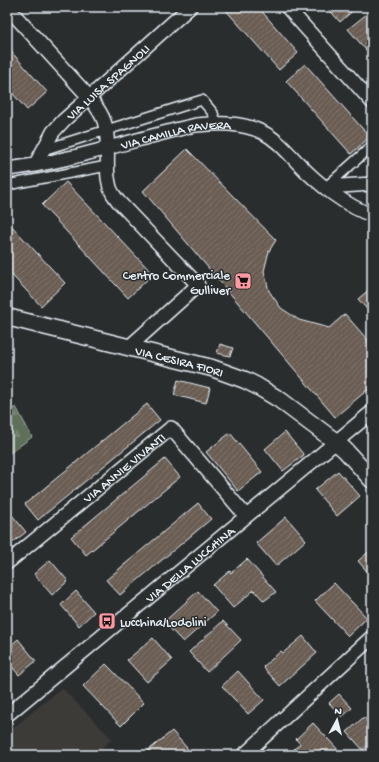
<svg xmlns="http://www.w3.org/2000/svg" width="379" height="762" font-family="'Gochi Hand',sans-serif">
  <defs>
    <pattern id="forest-firs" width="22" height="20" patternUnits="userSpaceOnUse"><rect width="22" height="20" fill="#5e705a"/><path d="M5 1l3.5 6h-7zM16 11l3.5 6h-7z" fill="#758572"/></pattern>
    <pattern id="building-hatch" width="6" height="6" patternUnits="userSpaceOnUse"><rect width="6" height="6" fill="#6b5d52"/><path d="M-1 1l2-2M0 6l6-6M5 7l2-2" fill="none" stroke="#80756c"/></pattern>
  </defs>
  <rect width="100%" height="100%" fill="#2a2d2e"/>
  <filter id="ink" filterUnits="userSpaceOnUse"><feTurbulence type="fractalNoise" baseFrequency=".025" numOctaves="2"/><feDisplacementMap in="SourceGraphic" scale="8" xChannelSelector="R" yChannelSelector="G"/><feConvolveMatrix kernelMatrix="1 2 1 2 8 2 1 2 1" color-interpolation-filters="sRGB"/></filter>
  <g filter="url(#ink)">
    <path fill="#3e3b39" d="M62,688L112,739L94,755H7V733Z"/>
    <path fill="url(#forest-firs)" stroke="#a3b0a9" d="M16,407L32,437L7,455V412Z"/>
    <path fill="url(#building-hatch)" stroke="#e8f1f8" d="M223,7H258L298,53L279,70Z
      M327,7H357L340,22Z
      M368,13L372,18V57L348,29Z
      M7,47L47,92L27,110L7,87Z
      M305,64L370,137L351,154L286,81Z
      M187,149L276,240L269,251L264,271L269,291L281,308L299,320L329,328L345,314L372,345V386L335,417L143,191Z
      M66,182L153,274L128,298L42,205Z
      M7,221L65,283L41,306L7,270Z
      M372,287V315L358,299Z
      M220,344L233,348L230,356L217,353Z
      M178,380L210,388L206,403L174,395Z
      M147,404L160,420L38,520L25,504Z
      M285,432L304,455L283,471L265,449Z
      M230,433L262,472L238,491L206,452Z
      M165,459L180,477L86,555L71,537Z
      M338,471L360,496L337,516L315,490Z
      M198,503L211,519L120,595L106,580Z
      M12,515L26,532L7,547V519Z
      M286,517L306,540L276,566L256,543Z
      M372,549V577L358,561Z
      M247,559L276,592L264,601L254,590L233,608L213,585L230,571L231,573Z
      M50,560L68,581L52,595L34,574Z
      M334,583L367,618L348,636L315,601Z
      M76,591L94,612L79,626L61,605Z
      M198,591L217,612L183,642L164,622Z
      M223,621L241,640L207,672L189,652Z
      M303,636L317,653L280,686L263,667L281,651L283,653Z
      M153,638L172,660L147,682L127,660Z
      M18,639L36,661L19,675L7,661V649Z
      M106,664L144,703L121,726L83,686Z
      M238,671L264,700L248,714L222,686Z
      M339,694L352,708L342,717L329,703Z
      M364,717L372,726V742L363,750L347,732Z
      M313,723L341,753L339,755H300L294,749L300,744L296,739Z
      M172,731L193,755H145L144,754Z"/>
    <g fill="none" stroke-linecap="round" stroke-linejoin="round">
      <g stroke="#e8f1f8" stroke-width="12">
        <path id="pedestrian" d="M43,150L202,100L213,113L216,123
          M7,185L107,166
          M326,187L372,146"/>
      </g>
      <g stroke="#e8f1f8" stroke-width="16">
        <g id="minor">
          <path d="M7,7L89,97C95,105 101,112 104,121C110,138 106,160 108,178L110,188L113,194L118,201L198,285L129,347"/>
          <path d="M287,7L372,102"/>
          <path id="s1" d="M35,165L53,132L64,120L190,7"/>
          <path id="s2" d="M7,169C71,162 133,139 196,125C218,123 241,122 262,132C277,139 288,153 299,164C317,183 347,207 372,215"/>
          <path d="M326,187L372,184"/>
          <path id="s3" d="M7,563L171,428L246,516"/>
          <path id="s4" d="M7,715L372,412"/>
          <path d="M244,755L372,637"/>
        </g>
      </g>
      <g stroke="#e8f1f8" stroke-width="19">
        <g id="tertiary">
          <path id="s5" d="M7,317L212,368L245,380L257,386L280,400L336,442L345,450L372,480"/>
        </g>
      </g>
      <use href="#pedestrian" stroke="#2a2d2e" stroke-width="9"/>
      <use href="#minor" stroke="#2a2d2e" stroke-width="13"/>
      <use href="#tertiary" stroke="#2a2d2e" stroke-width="16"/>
    </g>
  </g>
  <defs>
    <g id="supermarket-square" transform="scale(0.9)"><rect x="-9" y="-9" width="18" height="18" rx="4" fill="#ff9aa2" stroke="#2a2d2e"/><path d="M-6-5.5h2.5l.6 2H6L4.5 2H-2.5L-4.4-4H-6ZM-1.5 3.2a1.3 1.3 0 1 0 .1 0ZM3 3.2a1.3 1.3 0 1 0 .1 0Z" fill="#111"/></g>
    <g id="bus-square" transform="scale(0.9)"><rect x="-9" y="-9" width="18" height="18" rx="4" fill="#ff9aa2" stroke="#2a2d2e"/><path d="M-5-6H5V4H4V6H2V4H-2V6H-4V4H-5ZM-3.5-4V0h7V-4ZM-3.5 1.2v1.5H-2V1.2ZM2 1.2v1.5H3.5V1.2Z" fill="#111"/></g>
  </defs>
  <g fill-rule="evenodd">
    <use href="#supermarket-square" x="243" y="281"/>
    <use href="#bus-square" x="107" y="621"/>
  </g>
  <g text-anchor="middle" stroke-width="3" stroke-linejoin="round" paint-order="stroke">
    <g font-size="13" fill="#e8f1f8" stroke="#2a2d2e">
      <text dy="5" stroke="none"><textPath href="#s1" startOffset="112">VIA LUISA SPAGNOLI</textPath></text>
      <text dy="5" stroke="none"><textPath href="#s2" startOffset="173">VIA CAMILLA RAVERA</textPath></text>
      <text dy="5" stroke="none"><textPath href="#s5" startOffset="178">VIA CESIRA FIORI</textPath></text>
      <text dy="5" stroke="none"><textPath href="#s3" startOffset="151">VIA ANNIE VIVANTI</textPath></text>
      <text dy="5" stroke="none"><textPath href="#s4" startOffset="237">VIA DELLA LUCCHINA</textPath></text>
    </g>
    <g font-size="13" fill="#e8f1f8" stroke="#2a2d2e" text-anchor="end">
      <text x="230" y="279">Centro Commerciale<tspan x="230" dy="15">Gulliver</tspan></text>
      <text x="120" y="626" text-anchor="start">Lucchina/Lodolini</text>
    </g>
  </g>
  <rect width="379" height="762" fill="none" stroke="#2a2d2e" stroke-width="24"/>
  <rect x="12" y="12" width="355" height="738" fill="none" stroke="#e8f1f8" stroke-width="1.5" filter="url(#ink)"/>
  <g transform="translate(337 720) rotate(7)" stroke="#2a2d2e" stroke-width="3" paint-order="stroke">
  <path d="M0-3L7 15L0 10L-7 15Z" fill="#e8f1f8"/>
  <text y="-6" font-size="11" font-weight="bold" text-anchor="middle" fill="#e8f1f8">N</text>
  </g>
</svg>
